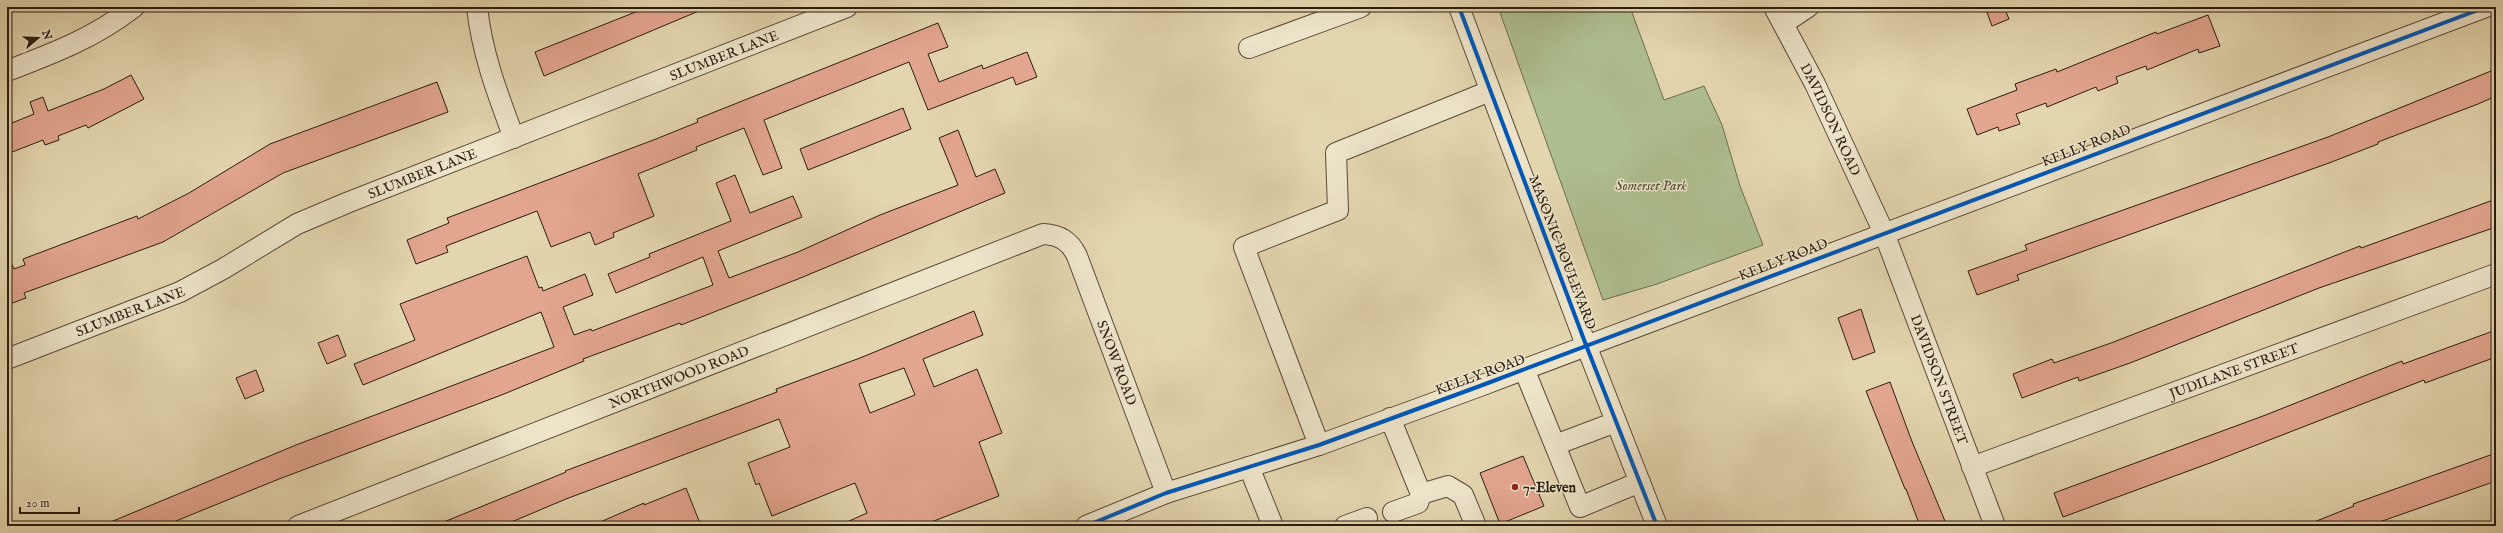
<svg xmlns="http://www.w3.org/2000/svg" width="2503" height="533" font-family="'IM FELL English',serif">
  <rect width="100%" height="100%" fill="#e3d5ae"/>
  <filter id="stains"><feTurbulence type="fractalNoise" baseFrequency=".005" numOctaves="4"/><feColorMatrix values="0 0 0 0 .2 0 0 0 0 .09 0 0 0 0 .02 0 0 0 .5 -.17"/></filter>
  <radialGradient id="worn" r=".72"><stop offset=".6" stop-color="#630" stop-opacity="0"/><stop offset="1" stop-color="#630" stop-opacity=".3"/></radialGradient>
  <path fill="#aebe8f" stroke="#6c6d4f" d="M1498,7H1630L1664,100L1704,86L1722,125L1740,186L1763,245L1657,284L1603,300Z"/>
  <path fill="#e2a58e" stroke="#2b1c0f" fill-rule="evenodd" d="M636,7L706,8L544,76L535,52L638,11Z
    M1985,7H2004L2009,19L1992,26Z
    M2208,15L2220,46L2199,53L2198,49L2147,70L2146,66L2116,77L2118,83L2098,91L2096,87L2047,107L2046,103L2016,114L2020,124L1999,131L1998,127L1977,135L1967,109L2017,90L2015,84L2056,69L2057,72L2156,32L2157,34Z
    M938,23L948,47L928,54L939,82L982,65L983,69L1027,52L1037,77L1016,85L1013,77L928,110L909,62L764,120L782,168L763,175L744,128L696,147L697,150L638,174L654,216L613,233L614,237L595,245L590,232L551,247L537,211L446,246L448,252L416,264L407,240L449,223L447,218L656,139L698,122L697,119Z
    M2496,69V96L2478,104L2378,142V144L2329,163L2017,275L2019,280L1977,295L1968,271L2027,250L2025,245L2328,137Z
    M131,75L144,99L88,128L86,125L58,136L59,140L45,145L43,140L7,154V125L34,114L30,102L43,97L48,111L104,89Z
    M437,82L448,112L283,173L163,242L24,293L26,298L7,305V253L14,269L25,265L23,259L137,216L138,219L189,193L270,144Z
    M903,108L911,129L808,170L800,149Z
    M958,130L976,177L995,169L1005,193L798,279L681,325L680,323L583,359L584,361L504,394L279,479L171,523L172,526H101L296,445L554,347L541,312L363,385L354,364L415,340L400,304L527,256L539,288L542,287L543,291L585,274L593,295L563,307L574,335L591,329L592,331L713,285L703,257L616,293L608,274L650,257L649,254L731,221L716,183L735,175L750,213L793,196L802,217L718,251L729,278L798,252L880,215L958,185L939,138Z
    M2496,199V227L2319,288L2130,363L2079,381L2078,377L2022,398L2013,374L2052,359L2054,363L2111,343L2360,246L2361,248Z
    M1861,309L1875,352L1853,360L1838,318Z
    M974,311L983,335L923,359L934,387L977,369L1002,433L979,442L999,496L926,524L925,521L911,526H838L867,513L855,483L772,516L759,483L756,485L748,463L790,447L779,419L566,499L502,526H434L566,472L565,471L777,392L776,389L860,358ZM904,368L915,395L870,413L859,384Z
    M2496,330V357L2425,383L2424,380L2210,463L2063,517L2054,493L2263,416L2402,361L2403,364Z
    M338,335L346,356L327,364L318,343Z
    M256,370L264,391L245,399L236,378Z
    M1890,382L1911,439L1947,526H1920L1906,489H1905L1866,391Z
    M2496,453V481L2371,525L2370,522L2359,526H2304L2354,506L2353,504Z
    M1523,456L1544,506L1500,524L1480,473Z
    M686,488L701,526H591L644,503V505Z"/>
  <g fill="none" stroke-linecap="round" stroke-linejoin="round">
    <g stroke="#594a37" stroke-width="22">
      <g id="minor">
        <path d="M477,7C482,54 498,95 514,138"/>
        <path d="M1459,7L1586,345L1657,526"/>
        <path id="s1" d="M1774,7L1815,84L1884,233L1995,526"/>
        <path d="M1784,23L1808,7"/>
        <path d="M1249,48L1361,7"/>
        <path d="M7,71C54,53 94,38 134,7"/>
        <path id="s2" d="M7,359L180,292L223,269L297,224L349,202L847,7"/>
        <path d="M1524,369L1580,507L1640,482"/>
        <path d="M1390,418L1421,494L1418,503L1393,512"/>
        <path d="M1319,445L1244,247L1338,210L1336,153L1490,91"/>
        <path d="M1555,445L1616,422"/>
        <path d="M1249,467L1273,526"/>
        <path id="s3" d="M1972,467L2496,274"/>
        <path d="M1421,494L1448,486L1463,495L1476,526"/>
        <path id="s4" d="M298,526L1043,234C1060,235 1070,241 1077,256L1166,493"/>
        <path d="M1086,526L1166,493L1319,445L1480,386L2486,7"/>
        <path d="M1345,526L1367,518"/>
      </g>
    </g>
    <use href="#minor" stroke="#ede4ca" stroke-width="20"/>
    <g stroke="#ede4ca" stroke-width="6">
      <path id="cycleway" d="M1459,7L1586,345L1657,526
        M1086,526L1166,493L1319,445L1480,386L2486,7"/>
    </g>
    <use href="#cycleway" stroke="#0057b8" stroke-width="4"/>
  </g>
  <circle fill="#8f2418" stroke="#ede4ca" stroke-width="1.5" cx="1515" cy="487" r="4"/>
  <g text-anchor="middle" stroke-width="3" stroke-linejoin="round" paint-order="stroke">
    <g font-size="14" fill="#2b1c0f" stroke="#ede4ca">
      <text dy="5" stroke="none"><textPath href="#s2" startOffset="780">SLUMBER LANE</textPath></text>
      <text dy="5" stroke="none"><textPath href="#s1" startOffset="126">DAVIDSON ROAD</textPath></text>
      <text transform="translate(2086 145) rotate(-21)" y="5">KELLY ROAD</text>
      <text dy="5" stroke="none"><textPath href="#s2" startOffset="456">SLUMBER LANE</textPath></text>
      <text transform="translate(1563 252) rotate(69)" y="5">MASONIC BOULEVARD</text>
      <text transform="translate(1783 259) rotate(-21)" y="5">KELLY ROAD</text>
      <text dy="5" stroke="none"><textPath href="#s2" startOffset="132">SLUMBER LANE</textPath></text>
      <text dy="5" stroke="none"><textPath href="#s4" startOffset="957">SNOW ROAD</textPath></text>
      <text dy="5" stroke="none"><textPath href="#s3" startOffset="279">JUDILANE STREET</textPath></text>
      <text transform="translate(1480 374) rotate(-20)" y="5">KELLY ROAD</text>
      <text dy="5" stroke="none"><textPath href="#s4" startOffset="409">NORTHWOOD ROAD</textPath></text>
      <text dy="5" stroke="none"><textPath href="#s1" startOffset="408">DAVIDSON STREET</textPath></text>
    </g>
    <g font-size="14" font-style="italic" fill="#524d35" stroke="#ede4ca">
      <text x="1651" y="190">Somerset Park</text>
    </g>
    <g font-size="14" font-weight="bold" fill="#2b1c0f" stroke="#ede4ca" text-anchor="start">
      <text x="1523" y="492">7-Eleven</text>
    </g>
  </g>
  <rect width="2503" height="533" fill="none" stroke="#e3d5ae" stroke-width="24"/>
  <rect x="8" y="8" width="2487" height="517" fill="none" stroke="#2b1c0f" stroke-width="2"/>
  <rect x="12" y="12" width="2479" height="509" fill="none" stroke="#2b1c0f"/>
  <g transform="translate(38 38) rotate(71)" stroke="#ede4ca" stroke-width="3" paint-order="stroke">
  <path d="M0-3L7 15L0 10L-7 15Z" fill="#2b1c0f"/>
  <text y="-6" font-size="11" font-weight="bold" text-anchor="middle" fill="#2b1c0f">N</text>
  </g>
  <path d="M20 507v6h59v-6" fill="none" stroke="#2b1c0f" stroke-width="2"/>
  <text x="26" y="507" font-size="12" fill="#2b1c0f" stroke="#ede4ca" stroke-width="3" paint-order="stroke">20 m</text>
  <rect width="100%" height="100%" filter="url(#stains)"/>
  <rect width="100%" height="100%" fill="url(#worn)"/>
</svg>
